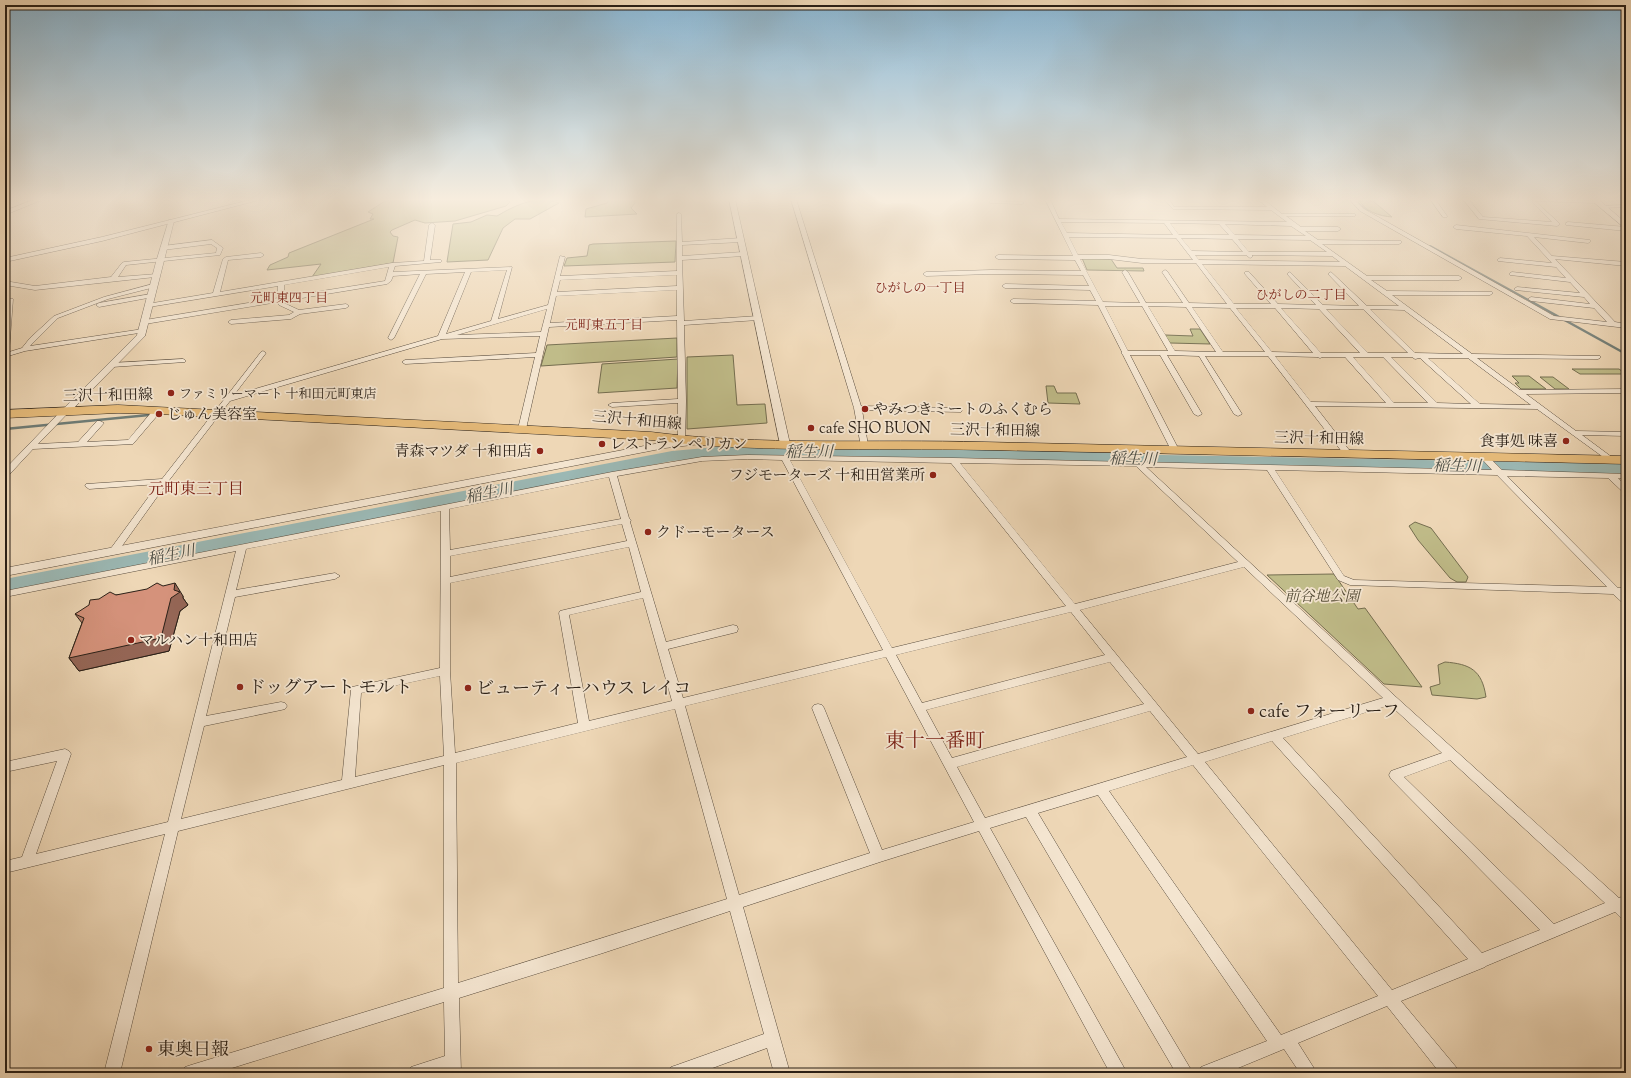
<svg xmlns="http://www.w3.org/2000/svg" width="1631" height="1078" font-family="'Sorts Mill Goudy','Noto Serif JP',serif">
  <rect width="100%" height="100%" fill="#eed7b6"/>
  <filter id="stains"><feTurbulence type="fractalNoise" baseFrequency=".005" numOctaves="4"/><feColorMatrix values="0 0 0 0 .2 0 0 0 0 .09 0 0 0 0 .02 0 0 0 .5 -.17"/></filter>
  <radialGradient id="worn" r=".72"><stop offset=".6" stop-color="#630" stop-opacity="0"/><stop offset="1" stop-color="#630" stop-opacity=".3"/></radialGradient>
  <path fill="#c0bc89" stroke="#756e50" d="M388,199H505L510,202L506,206L455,221L425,223L415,220L392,230L390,232L393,236L398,237L393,263L312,277L321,264L267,270L270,265L288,257L289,253L374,219H370L373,214L368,212Z
    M547,199L559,203L530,219H515L503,228L488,260L447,262L453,224L471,222L487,215L497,216C514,206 527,200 547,199Z
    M609,199H634L635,203L631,208L637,214L585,217L586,209L607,203Z
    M1359,199L1373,201L1392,217C1380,216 1364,212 1359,199Z
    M676,241L675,262L564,266L567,258L587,256L589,245L593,244Z
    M1082,258L1111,259L1117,268H1143L1144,271L1087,270Z
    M1190,329H1200L1210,344L1170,343L1165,335L1193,336Z
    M677,338V357L541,366L547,345Z
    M733,355L737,405L765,404L767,423L687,429V357Z
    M678,359L677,388L598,393L602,364Z
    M1572,369H1619L1626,374H1580Z
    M1512,376H1529L1546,389H1521L1515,383H1519Z
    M1540,377H1553L1569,389H1555Z
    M1046,386H1054L1057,393H1076L1080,404L1048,403Z
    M1415,522L1431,528L1468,577L1466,582H1457L1450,578L1418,540L1409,526Z
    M1334,574L1358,609L1365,608L1422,687L1384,684L1267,575Z
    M1445,662C1470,664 1482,670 1486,697L1477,699L1432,695L1430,687L1440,684L1438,665Z"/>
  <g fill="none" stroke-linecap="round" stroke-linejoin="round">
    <path stroke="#6e7b75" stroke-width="2" d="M1358,203L1368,211
      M1430,246L1534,303"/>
    <path stroke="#6e7b75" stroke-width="2.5" d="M1532,302L1626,354
      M5,429L149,415"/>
    <path fill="#9bb8b4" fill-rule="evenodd" d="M739,445L1017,449L1163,455L1626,464V474L1163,465L1017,459L837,456L739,455L672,461L5,593V579L672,451Z"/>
    <g stroke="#5b4e3f" stroke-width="1">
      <path id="minor" d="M254,199H263L102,241L5,262V258L102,237Z
        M791,199H796L861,406L958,408L962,410L961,412L862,410L868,445L864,447H861L854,408Z
        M1045,199H1050L1059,219L1287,222L1271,210L1173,209L1164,199H1169L1174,207H1267L1257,199H1263L1282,214H1355V216H1286L1301,227H1338L1341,229L1338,231H1305L1318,240L1401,241V243L1399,244H1322L1367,276H1459L1462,278L1459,280H1371L1387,291L1492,292L1493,293L1490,295H1392L1472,354L1600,356V358L1598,359L1477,358L1520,390L1626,389V393L1526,394L1576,431L1626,432V436L1582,435L1613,458L1614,460L1613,462H1610L1537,409L1315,406L1353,455L1349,457H1346L1268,356H1205L1242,414L1238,416L1234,414L1199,356L1167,355L1202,414L1198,416L1194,414L1160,355H1130L1179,450L1175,452H1172L1123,355L1121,353L1122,352L1098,305L1013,303L1010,301L1013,299L1096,301L1090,290L1005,288L1002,286L1005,284L1089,286L1083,275L991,274L926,276L923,274L926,272L991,270L1081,271L1075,260L998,259L995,257L998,255L1073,256ZM1061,222L1164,223L1173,235L1067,233ZM1170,223L1219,224L1229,235H1179ZM1225,224L1291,226L1306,236L1235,235ZM1069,237L1176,238L1193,260L1142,259L1109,255H1078ZM1181,238L1232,239L1243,252L1192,251ZM1238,239L1310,240L1327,252H1249ZM1195,255H1246L1250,258L1252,257V255L1332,256L1340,262L1199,260ZM1080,259H1109L1142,263H1196L1227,304L1189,303L1167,271L1165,270L1162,272L1183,303H1146L1128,272L1125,270L1122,272L1140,303L1103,302ZM1202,264L1345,266L1399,306H1367L1331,272L1329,273V275L1359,306L1323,305L1290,272L1288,273V275L1316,305L1278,304L1249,272H1245V274L1271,304H1234ZM1105,306H1142L1168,351H1128ZM1148,306L1186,307L1216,352L1175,351ZM1192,307L1230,308L1265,352H1223ZM1236,308H1275L1313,353L1272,352ZM1281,308L1319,309L1360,353H1321ZM1326,309H1363L1408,353H1368ZM1370,309L1404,310L1463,354L1415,353ZM1275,356L1317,357L1320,358L1323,357H1345L1386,403L1311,402ZM1353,357H1383L1428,403H1394ZM1391,357H1412L1415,359L1420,358L1471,404L1437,403ZM1428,358H1468L1531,405L1480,404Z
        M1349,199H1354L1364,209L1554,316L1607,322L1594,308L1531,301L1528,299L1531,297L1590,304L1584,297L1515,290L1514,289L1517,287L1580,293L1570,282L1510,275V273L1512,272L1566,278L1556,267L1498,261L1497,260L1500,258L1552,263L1527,236L1456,229L1453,227L1456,225L1590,240V242L1588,243L1534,237L1552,256L1626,262V266L1555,259L1615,322L1626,324V328L1550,319L1360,211Z
        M1430,199H1435L1447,216V217H1443Z
        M1463,199H1468L1483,217L1552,222L1529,199L1596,201L1598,202L1596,203L1535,201L1559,223V225L1557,226L1479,219Z
        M992,201L1022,202L1024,203L1022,204L990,203V201Z
        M1626,205V207L1602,208L1600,207L1602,206Z
        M679,213L681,214L682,242L741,238L744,240L741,242L682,245V256L743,252L746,254L743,256L682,260L684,321L758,316L761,318L758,320L684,325L686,401L685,442H682L678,440V403L612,407L608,405L612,403L678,399L677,320L549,327L526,429L522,431L518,429L535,357L405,364L402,362L405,360L536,353L540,336L442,339L230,401L167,483L117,553H111L109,551L158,484L89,489L85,486L86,484L162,479L261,352L263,351L266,353L234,395L438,336L465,272L426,274L394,338L391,340L388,338L420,274L393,276L391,281L387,284L284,301V303L299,310L346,304L349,306L346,308L300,314L291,319L231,324L228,322L231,320L289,315L294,312L279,305L278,302L145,324L142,322L145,320L278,298V286L149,307L147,306V304L213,293L223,259L226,257L261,253L264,255L261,257L228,260L220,292L392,263L424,261L429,225L432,223L435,225L430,260H441V262L395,266L393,272L512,267L498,319L548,305L560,256L565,257L560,276L677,271V214ZM389,267L385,281L284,297V285ZM507,270L491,321L446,334L471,272ZM677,275V286L557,292L560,280ZM677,290V316L550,323L556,296ZM547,309L541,332L457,335Z
        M1568,222L1626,227V231L1566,225V223Z
        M212,240L223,248L220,255L126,265L118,277L157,274V276L155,277L35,290L5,285V281L35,286L111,277L122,263L124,262L216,253L217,248L211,244L163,250L160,248L163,246Z
        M153,284L155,285V287L108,299L58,318L30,346L143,329L146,331L145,332L25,351L5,357V319L8,298L13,299L9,352L22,348L30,338L54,316L104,297Z
        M151,294L153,295V297L99,307L96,305L99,303Z
        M183,359L185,360V362L112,367L109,365L112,363Z
        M155,408H161L162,410L133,444L33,449L8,476H5V469L62,410H65L69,412L38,444L78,442L97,421H100L104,423L87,442L128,440Z
        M748,455L953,458L1492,470L1481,458L1485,456H1488L1502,470L1626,474V478H1618L1626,486V493L1623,492L1608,478L1507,476L1618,588H1626V604L1623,603L1613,594L1350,585L1338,580L1267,470L1146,467L1396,697L1619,898L1626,895V919L1621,918L1615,912L1486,966L1485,967L1401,1001L1456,1067L1458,1073H1440L1387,1006L1298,1043L1317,1073H1300L1284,1049L1226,1073H1199L1201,1067L1267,1041L1098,795L1038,813L1193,1073H1176L1026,817L990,828L1127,1073H1110L979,831L883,861L743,907L790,1073H774L767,1048L699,1073H669L671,1067L677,1065L764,1034L730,911L603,953L459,998L461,1073H445V1071L440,1073H409L411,1067L445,1056L444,1002L216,1073H183L185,1067L191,1065L444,988V765L178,831L120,1073H104L165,834L5,873V861L22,857L57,761L5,772V762L65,749L69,751L71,754L36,854L168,822L236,551L5,597V591L612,472L702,457ZM748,459L782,460L883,650L683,698L668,649L733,633L737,632L738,629L737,626L733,625L666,642L630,522L631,520L629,518L617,476L702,461ZM790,460L951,463L1066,606L892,648ZM960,463L1136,466L1238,562L1075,604ZM1275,470L1497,475L1607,587L1354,580L1344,576ZM609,477L621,519L450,550L449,509ZM441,511L440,668L352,687L351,690L342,780L181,819L204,726L281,710L285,709L287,706L285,703L281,702L206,716L235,597L335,579L340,576L335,573L236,590L246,549ZM622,524L627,541L450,577V556ZM629,547L641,592L564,610L560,611L559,613L578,723L455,753L450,671V583ZM1244,567L1383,698L1198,754L1080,610ZM643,598L672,701L589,721L569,615ZM1071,612L1105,655L922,703L896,655ZM886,657L974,822L882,850L824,708L822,705L818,704L814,705L812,708L870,853L739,895L685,706ZM1110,662L1144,704L952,758L926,710ZM440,676L444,756L355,777L361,693ZM1390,705L1442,753L1391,771L1389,775L1391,779L1540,930L1482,953L1283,738ZM675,709L727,899L458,983L456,763ZM1150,711L1187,757L985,818L957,767ZM1272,741L1468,959L1392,990L1205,762ZM1450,760L1605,903L1554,924L1404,777ZM1193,765L1378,996L1281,1035L1109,791Z"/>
    </g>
    <g stroke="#5b4e3f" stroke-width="1">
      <path id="tertiary" d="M35,199H44L5,215V211Z
        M729,199H735L790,444L785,447L780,444Z
        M169,220L174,221L145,336L68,414H62V410L137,335L156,262Z
        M698,439L703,442L701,444L665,448L5,576V568L665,442Z"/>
    </g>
    <g stroke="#2a2017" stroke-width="1">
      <path id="secondary" d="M1590,199H1598L1626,223V229Z"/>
    </g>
    <g stroke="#2a2017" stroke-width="1">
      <path id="primary" d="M118,405L651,432C761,446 873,439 984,442C1198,447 1412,451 1626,456V464C1412,459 1198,454 984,450C873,447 761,454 651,440L158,414L118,413L5,418V410Z"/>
    </g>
    <use href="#minor" fill="#f4e5d0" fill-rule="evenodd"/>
    <use href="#tertiary" fill="#f4e5d0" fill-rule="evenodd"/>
    <use href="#secondary" fill="#f4e5d0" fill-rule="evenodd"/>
    <use href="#primary" fill="#e7bc7b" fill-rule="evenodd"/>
  </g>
  <path fill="#b77e6a" stroke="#2a2017" d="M116,595L183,596V598L188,605L180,611L169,651L79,671L69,658L82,623L75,614Z"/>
  <path fill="#956656" stroke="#2a2017" d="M175,583L183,596V598L188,605L180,611L169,651L79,671L69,658L171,598Z"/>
  <path fill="#d5927b" stroke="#2a2017" d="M157,583L163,586L175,583L174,590L180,592L171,598L161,638L69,658L84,618L75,614L89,605L90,600L99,599L110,592L116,595L147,589Z"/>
  <linearGradient id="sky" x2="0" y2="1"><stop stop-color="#89b6d3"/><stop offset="0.57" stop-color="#f7edde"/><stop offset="1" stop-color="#f7edde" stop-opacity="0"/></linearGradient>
  <rect width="1631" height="350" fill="url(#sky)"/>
  <g fill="#8f2418" stroke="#f4e5d0" stroke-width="1.5">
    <circle cx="171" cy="393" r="4"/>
    <circle cx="865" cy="409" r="4"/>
    <circle cx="159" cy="414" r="4"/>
    <circle cx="811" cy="428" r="4"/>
    <circle cx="1566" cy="441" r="4"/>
    <circle cx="602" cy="444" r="4"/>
    <circle cx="540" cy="451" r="4"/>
    <circle cx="933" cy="475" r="4"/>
    <circle cx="648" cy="532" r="4"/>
    <circle cx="131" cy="640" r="4"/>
    <circle cx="240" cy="687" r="4"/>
    <circle cx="468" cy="688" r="4"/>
    <circle cx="1251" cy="711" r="4"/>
    <circle cx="149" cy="1049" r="4"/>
  </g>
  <g text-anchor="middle" stroke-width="3.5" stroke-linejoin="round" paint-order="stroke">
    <g font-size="13" fill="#7a1f14" stroke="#f4e5d0">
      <text x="920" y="292">ひがしの一丁目</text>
      <text x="1301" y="299">ひがしの二丁目</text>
      <text x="289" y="302">元町東四丁目</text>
      <text x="604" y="329">元町東五丁目</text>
    </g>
    <g font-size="13" fill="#2a2017" stroke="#f4e5d0" text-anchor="start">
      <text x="179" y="398">ファミリーマート 十和田元町東店</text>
    </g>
    <g font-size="15" fill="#2a2017" stroke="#f4e5d0">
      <text transform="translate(108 395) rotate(-1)" y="5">三沢十和田線</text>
      <text transform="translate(637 420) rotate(5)" y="5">三沢十和田線</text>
      <text transform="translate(995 430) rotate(1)" y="5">三沢十和田線</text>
      <text transform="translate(1319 438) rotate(1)" y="5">三沢十和田線</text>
    </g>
    <g font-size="15" fill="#2a2017" stroke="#f4e5d0" text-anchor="start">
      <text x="873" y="414">やみつきミートのふくむら</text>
      <text x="167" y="419">じゅん美容室</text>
      <text x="819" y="433">cafe SHO BUON</text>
      <text x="1558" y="446" text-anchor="end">食事処 味喜</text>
      <text x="610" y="449">レストラン ペリカン</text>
      <text x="532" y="456" text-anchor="end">青森マツダ 十和田店</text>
      <text x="925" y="480" text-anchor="end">フジモーターズ 十和田営業所</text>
      <text x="656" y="537">クドーモータース</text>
      <text x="139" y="645">マルハン十和田店</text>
    </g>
    <g font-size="15" font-style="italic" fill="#574f39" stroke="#f4e5d0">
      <text x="1322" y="601">前谷地公園</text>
    </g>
    <g font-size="16" font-style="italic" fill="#4c4e46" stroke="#f4e5d0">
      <text x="809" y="457">稲生川</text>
      <text transform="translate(1133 458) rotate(1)" y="6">稲生川</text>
      <text transform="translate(1457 465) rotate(1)" y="6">稲生川</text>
      <text transform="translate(489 492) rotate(-11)" y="6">稲生川</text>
      <text transform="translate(171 554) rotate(-11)" y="6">稲生川</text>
    </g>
    <g font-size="16" fill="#7a1f14" stroke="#f4e5d0">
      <text x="196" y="494">元町東三丁目</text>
    </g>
    <g font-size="18" fill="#2a2017" stroke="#f4e5d0" text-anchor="start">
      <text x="248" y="693">ドッグアート モルト</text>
      <text x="476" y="694">ビューティーハウス レイコ</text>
      <text x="1259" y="717">cafe フォーリーフ</text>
      <text x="157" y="1055">東奥日報</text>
    </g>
    <g font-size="20" fill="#7a1f14" stroke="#f4e5d0">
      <text x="935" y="747">東十一番町</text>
    </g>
  </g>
  <rect width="1631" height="1078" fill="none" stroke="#eed7b6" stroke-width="20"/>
  <rect x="6" y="6" width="1619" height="1066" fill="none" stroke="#2a2017" stroke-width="2"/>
  <rect x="10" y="10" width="1611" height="1058" fill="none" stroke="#2a2017"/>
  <rect width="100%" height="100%" filter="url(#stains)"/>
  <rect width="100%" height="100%" fill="url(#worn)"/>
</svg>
